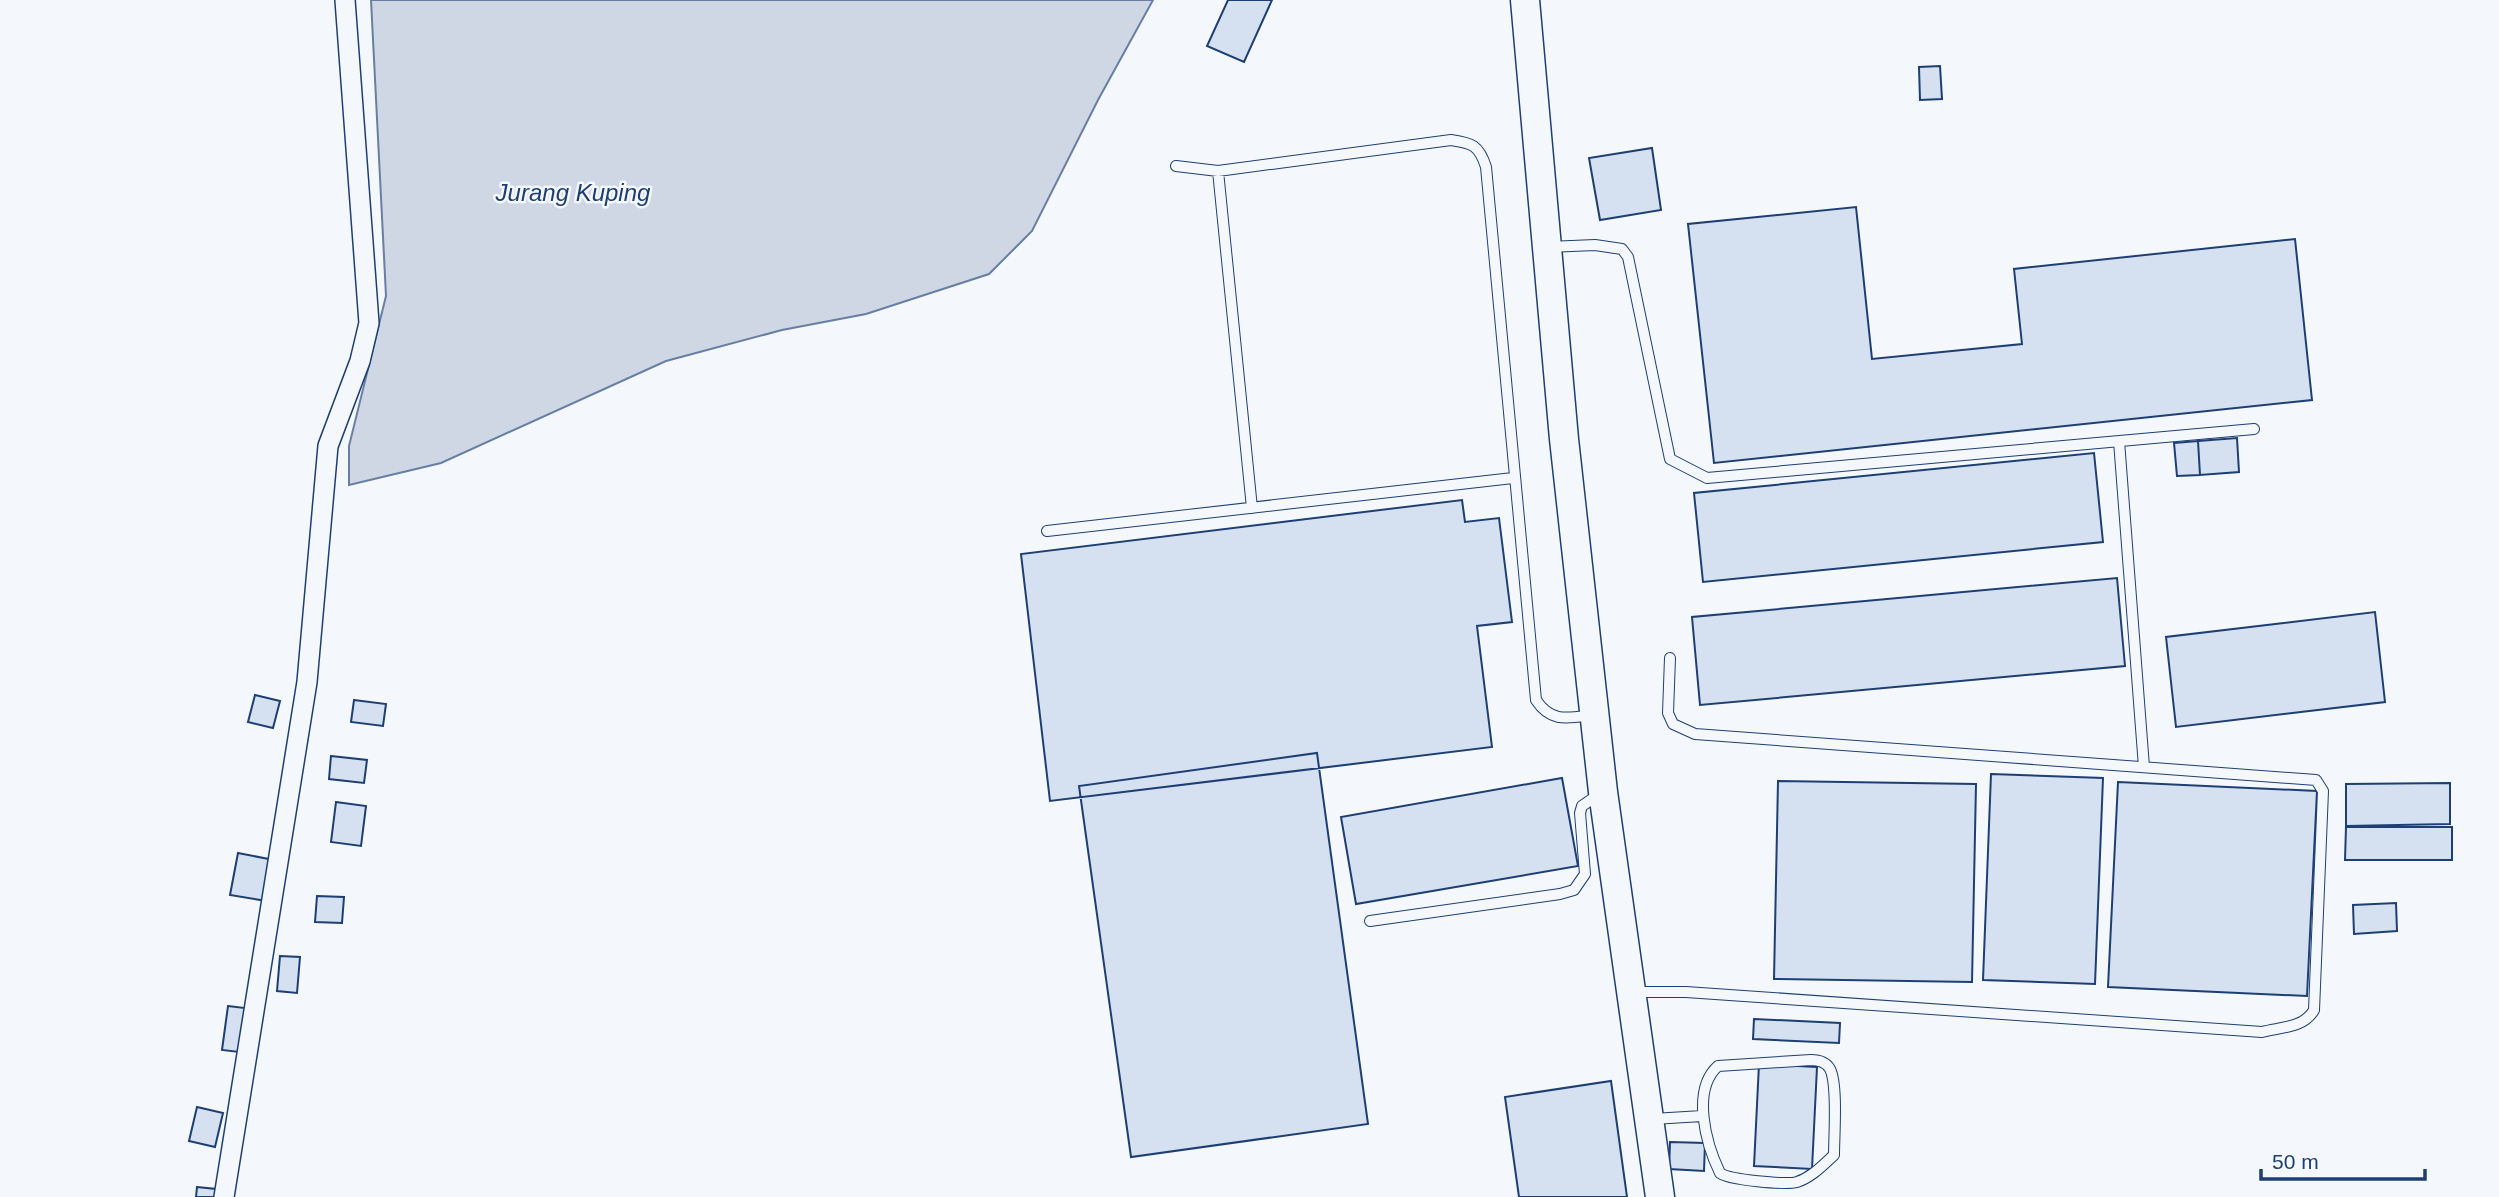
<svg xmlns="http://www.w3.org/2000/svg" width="2499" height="1197" font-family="Arial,sans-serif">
  <rect width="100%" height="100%" fill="#f4f7fb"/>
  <path fill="#cfd7e4" stroke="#687fa3" stroke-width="2" d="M371,0H1153L1098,100L1032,231L989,274L866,314L782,330L666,361L441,463L349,485V446L386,296Z"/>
  <path fill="#d5e0f0" stroke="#1d3f73" stroke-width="2" d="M1228,0H1272L1244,62L1207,46Z
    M1940,66L1942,99L1920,100L1919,67Z
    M1652,148L1661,210L1600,220L1589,158Z
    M1856,207L1872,359L2022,344L2014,269L2295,239L2312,400L1714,463L1688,224Z
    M2237,438L2239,472L2200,475L2198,441Z
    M2198,441L2200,475L2177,476L2174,443Z
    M2094,453L2103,542L1703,582L1694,493Z
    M1462,500L1465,522L1499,518L1512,622L1477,626L1492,747L1050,801L1021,554Z
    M2117,578L2125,666L1700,705L1692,617Z
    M2375,612L2385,702L2176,727L2166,637Z
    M255,695L280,701L273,728L248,722Z
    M354,700L386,704L383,726L351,722Z
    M1317,753L1368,1124L1131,1157L1079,786Z
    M331,756L367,760L364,783L329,779Z
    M1991,774L2103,778L2095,984L1983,980Z
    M1562,778L1578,866L1356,904L1341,817Z
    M1778,781L1976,784L1972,982L1774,979Z
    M2118,782L2317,791L2307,996L2108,987Z
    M2450,783V824L2346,826V784Z
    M336,802L366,806L361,846L331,842Z
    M2346,827H2452V860H2345Z
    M238,853L274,860L267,901L230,895Z
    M317,896L344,897L342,923L315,922Z
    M2396,903L2397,931L2354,934L2353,905Z
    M280,956L300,957L297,993L277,991Z
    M228,1006L245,1008L239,1052L222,1050Z
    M1754,1019L1840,1023L1839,1043L1753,1039Z
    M1759,1064L1817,1067L1812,1169L1754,1166Z
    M1611,1081L1627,1197H1519L1505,1097Z
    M197,1107L223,1113L215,1147L189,1141Z
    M1670,1142L1705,1143L1704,1171L1669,1169Z
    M197,1187L216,1189L215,1197H196Z"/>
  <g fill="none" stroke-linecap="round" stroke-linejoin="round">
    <g stroke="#1d3f73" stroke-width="12">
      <path id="lane" d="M1176,166L1218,171L1451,140C1472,143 1479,145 1486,167L1536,700C1551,723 1568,718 1592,715
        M1218,171L1252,508
        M1548,247L1595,245L1622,249L1628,257L1670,459L1707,478L2254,429
        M2119,441L2144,767
        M1047,531L1513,478
        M1370,921L1560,894L1574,890L1585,874L1580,813L1582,806L1601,793
        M1635,992H1686L2262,1032C2281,1027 2304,1028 2314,1010L2323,791L2316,780L1695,734L1673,724L1668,713L1670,658
        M1811,1060C1819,1060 1826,1062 1830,1069C1838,1084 1834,1136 1834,1155C1823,1165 1812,1177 1797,1182C1786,1185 1729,1180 1720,1173C1706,1144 1691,1090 1718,1066Z
        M1653,1119L1702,1116"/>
    </g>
    <g stroke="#1d3f73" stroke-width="22">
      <path id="street" d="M224,1197L307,682L328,446L360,361L369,323L345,0"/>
    </g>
    <g stroke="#1d3f73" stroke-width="31">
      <path id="secondary" d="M1525,0L1564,439L1603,792L1660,1197"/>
    </g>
    <use href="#lane" stroke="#f4f7fb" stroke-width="10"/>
    <use href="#street" stroke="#f4f7fb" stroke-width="19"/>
    <use href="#secondary" stroke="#f4f7fb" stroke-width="28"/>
  </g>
  <g text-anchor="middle" stroke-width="5" stroke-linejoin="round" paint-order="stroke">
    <g font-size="24" font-style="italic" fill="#1d3f73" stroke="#f4f7fb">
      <text x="573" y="201">Jurang Kuping</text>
    </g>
  </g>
  <path d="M2261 1169v10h164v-10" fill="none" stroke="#1d3f73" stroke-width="3.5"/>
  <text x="2272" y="1169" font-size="21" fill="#1d3f73" stroke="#f4f7fb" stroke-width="5" paint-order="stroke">50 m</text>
</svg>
